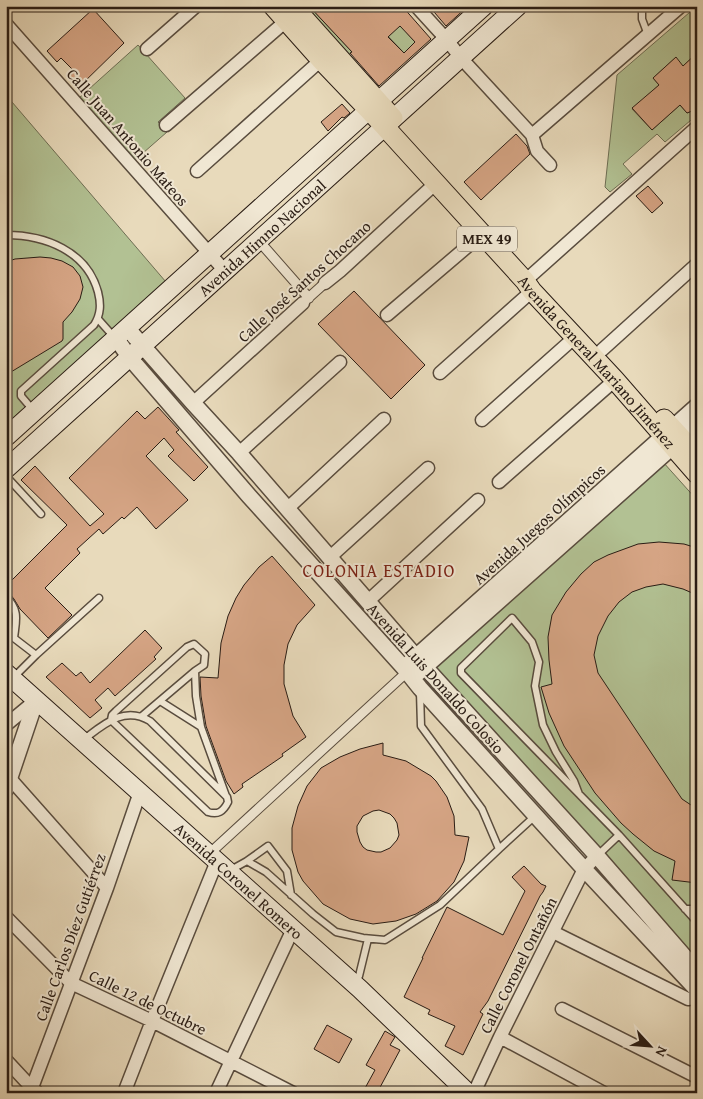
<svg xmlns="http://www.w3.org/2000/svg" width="703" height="1099" font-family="'Gentium Book Plus',serif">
  <rect width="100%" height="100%" fill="#e8dabb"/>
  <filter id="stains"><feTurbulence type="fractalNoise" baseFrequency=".004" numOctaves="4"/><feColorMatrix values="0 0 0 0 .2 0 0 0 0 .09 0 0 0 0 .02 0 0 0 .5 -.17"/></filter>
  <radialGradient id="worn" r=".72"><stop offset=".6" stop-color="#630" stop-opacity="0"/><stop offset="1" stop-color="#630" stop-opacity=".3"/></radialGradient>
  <path fill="#b2c193" stroke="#6e6e54" d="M302,6H309L352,52L347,56Z
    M697,6V53L683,66L675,58L653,78L659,85L632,109L652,130L680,105L687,113L697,109V115L665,142L657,134L623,164L632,174L610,192L605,187L617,75Z
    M404,21L407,33L415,42L404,53L389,37L384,41L380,27L388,37Z
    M138,45L185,98L158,122L167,132L135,160L79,98Z
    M6,95L166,282L6,424Z
    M663,462L697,500V959L431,664Z"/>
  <path fill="#d6a585" stroke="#291c14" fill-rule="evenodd" d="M309,6H402L431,39L379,86L350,53L352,52ZM400,26L415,42L404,53L388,37Z
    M429,6H468L446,26Z
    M93,9L124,43L79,87L69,77L74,71L61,58L57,62L47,51Z
    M697,53V109L687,113L680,105L652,130L632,108L659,85L653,78L676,57L683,66Z
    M342,104L350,113L344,118L342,117L328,131L321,122Z
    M516,134L527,146L530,154L481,200L464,182Z
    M648,186L663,203L652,213L636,196Z
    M40,257L51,258L62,261L73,267L80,276L83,287L80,299L72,312L63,322V339L62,341L6,375V262L15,259Z
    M354,291L425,365L391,399L318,324Z
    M158,407L179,430L176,432L208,467L194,481L168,456L174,450L164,438L146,456L188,500L156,529L137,507L124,519L122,517L103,534L99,529L77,549L80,553L45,588L72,615L48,638L20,609L14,599L9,593L6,592V586L67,525L21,480L35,466L90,526L104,514L69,478L137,411L145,419Z
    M659,542L684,544L697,548V595L683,589L663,584L646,587L632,592L619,602L608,616L598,636L594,655L598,673L682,799L697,809V883L672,880L675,861L654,851L633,834L621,823L595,793L564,746L549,713L541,687L552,684L549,660L548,637L552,615L566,592L581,574L594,562L608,555L638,544Z
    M272,556L315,605L297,625L288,644L284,665V684L293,716L306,737L282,754L283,756L242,784L243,787L234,794L226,781L206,726L201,696L200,677L218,678L221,643L228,616L236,598L244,585L259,567Z
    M145,630L162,648L154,657L156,659L115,696L108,688L95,700L102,708L90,718L46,677L62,663L76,676L81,672L90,683Z
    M383,743V755L406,761L431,776L436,781L447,797L454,816L455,835L469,837L464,861L454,882L437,901L416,914L396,921L373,924L350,919L323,904L303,881L298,872L292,850V828L298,806L307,786L321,768L340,757L360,749ZM379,810L390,814L394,818L397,823L399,835L397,840L390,848L381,852H376L367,850L363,847L360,842L357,832V826L363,816L373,811Z
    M524,866L541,884L546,886L543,892L540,896L488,1001L480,1012L483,1014L463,1055L445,1046L455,1026L428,1014L430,1010L404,997L423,958H422L447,907L503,935L525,891L512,877Z
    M327,1025L352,1039L339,1063L314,1049Z
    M385,1031L395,1037L390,1045L400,1050L377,1093H368L364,1090L375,1070L366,1065Z"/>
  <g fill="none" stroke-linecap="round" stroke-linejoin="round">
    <g stroke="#594c3e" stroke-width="9">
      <path id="service" d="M642,6V19L648,35
        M6,235C45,235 87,251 98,292C101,304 101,314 94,325L21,391V396L33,410
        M98,319L114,337
        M6,476L41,514
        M6,597C20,610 16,621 14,638
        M6,632L36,655L99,598
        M14,677L36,655
        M160,701L201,727
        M142,716L195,671
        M111,720L112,715L116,711L187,647L194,644L205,654L204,665L195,671L196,696L201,727L226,796
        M83,740C103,725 124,705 150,721L227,797L228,802C223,812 218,815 208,812L111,720
        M579,794L574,781L556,752L543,725L535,686L539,662L532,642L512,618L461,668V673C514,727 566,781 619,835
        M499,849L535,816
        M597,856L619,835L697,922
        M247,861L268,846L287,871L291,895
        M229,871L247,861L266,872L313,914L336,932L363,938L385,940L440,905L499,849L482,809L421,726L420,692
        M685,909H697
        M355,983L359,976L368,939"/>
    </g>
    <g stroke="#594c3e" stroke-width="11">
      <path id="pedestrian" d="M259,241L309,298
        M305,301L325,283
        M209,854L407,672"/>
    </g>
    <g stroke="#594c3e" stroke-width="15">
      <path id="minor" d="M416,6L447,40L461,58L532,135L537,151L550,165
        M6,24L225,271
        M147,49L196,6
        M166,125L286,21
        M532,135L681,6
        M197,171L321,60
        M525,281L697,127
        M325,283L340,271L436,183
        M387,315L482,234
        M602,350L697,264
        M440,373L532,291
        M193,403L303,303
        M482,420L574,338
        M239,453L340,362
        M499,482L615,380
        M288,508L384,419
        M329,558L428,468
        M367,602L478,500
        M6,725L36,700
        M6,774L107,888
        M6,917L71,983L152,1021L293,1093
        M553,932L688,999L694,998L697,993
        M562,1009L697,1077
        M500,1037L604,1093
        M6,1060L32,1088L37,1092
        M30,1093L107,888L140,792
        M124,1093L152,1021L217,861
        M216,1093L293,929
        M474,1093L500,1037L584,869L597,856"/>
    </g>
    <g stroke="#594c3e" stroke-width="18">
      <path id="tertiary" d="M127,328L193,403L239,453L416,657L597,856L697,971
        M116,338L130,358L249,496L404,668L420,688L584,869L697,990
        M409,663L697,406
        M417,674L697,425
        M6,789L36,700"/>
    </g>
    <g stroke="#291c14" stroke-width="20">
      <g id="secondary">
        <path d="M6,437L484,6"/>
        <path id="s1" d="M6,469L518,6"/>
        <path id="s2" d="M6,673L360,989L468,1093"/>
      </g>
    </g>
    <g stroke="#291c14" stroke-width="21">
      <g id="primary">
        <path id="s3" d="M273,6L321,60L385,127L525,281L532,291L615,380L697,474"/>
        <path d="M293,6L393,118"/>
        <path d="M664,419L697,455"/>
      </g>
    </g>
    <use href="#service" stroke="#f0e7d3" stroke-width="6"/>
    <use href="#pedestrian" stroke="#f0e7d3" stroke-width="9"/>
    <use href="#minor" stroke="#f0e7d3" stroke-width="12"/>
    <use href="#tertiary" stroke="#f0e7d3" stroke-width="15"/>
    <use href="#secondary" stroke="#f0e7d3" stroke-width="18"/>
    <use href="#primary" stroke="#e8dabb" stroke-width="19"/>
  </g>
  <g text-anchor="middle" stroke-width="4" stroke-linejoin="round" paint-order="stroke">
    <rect fill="#f0e7d3" stroke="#65594d" stroke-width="1" x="457" y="226.5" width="60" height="25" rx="4"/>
    <g font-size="15" font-weight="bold" fill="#291c14">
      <text x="487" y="244">MEX 49</text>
    </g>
    <g font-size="16" fill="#291c14" stroke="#f0e7d3">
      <text transform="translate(128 137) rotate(49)" y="6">Calle Juan Antonio Mateos</text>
      <text dy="6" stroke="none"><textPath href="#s1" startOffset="345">Avenida Himno Nacional</textPath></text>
      <text transform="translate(304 281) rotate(-42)" y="6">Calle José Santos Chocano</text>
      <text dy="6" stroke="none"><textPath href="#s3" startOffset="481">Avenida General Mariano Jiménez</textPath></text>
      <text transform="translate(539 524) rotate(-42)" y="6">Avenida Juegos Olímpicos</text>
      <text transform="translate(436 678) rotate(48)" y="6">Avenida Luis Donaldo Colosio</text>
      <text dy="6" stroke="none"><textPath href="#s2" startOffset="312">Avenida Coronel Romero</textPath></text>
      <text transform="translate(70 937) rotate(-70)" y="6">Calle Carlos Díez Gutiérrez</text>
      <text transform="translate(518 965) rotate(-63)" y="6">Calle Coronel Ontañón</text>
      <text transform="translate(148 1002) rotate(26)" y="6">Calle 12 de Octubre</text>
    </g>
    <g font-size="18" letter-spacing="1" fill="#7a1f14" stroke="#f0e7d3">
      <text x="379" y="577">COLONIA ESTADIO</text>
    </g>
  </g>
  <rect width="703" height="1099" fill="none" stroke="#e8dabb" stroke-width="25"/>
  <rect x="8" y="8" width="688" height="1084" fill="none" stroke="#291c14" stroke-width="2.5"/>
  <rect x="12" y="12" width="678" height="1074" fill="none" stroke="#291c14"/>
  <g transform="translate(650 1046) rotate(116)" stroke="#f0e7d3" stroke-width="4" paint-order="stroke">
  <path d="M0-4L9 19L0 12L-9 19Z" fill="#291c14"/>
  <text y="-8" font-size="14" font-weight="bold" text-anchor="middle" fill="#291c14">N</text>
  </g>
  <rect width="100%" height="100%" filter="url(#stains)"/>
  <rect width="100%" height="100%" fill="url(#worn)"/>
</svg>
